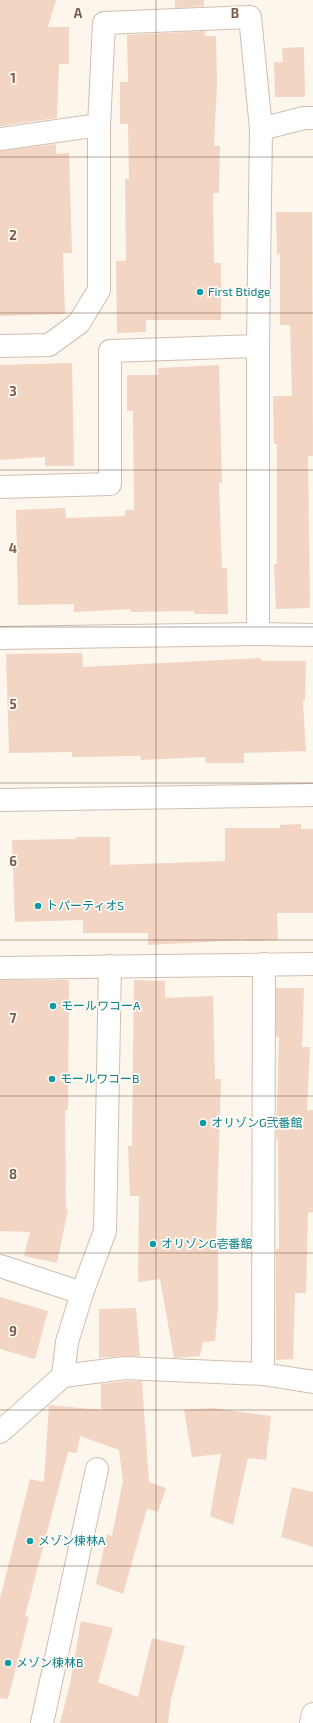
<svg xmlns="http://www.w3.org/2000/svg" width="313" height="1723" font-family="'Exo 2','Noto Sans JP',sans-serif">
  <rect width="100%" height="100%" fill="#fdf6ec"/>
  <path fill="#f3d5c3" d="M0,0H56L48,27H69V64H59L57,118L0,126Z
    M175,0H204V6L175,8Z
    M205,31V36H216L217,83L214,146H220L219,193H213L214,263H221V320H146V332L117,333L116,261H126L125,179H129L128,124H120V82H128L127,35Z
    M304,47L305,97H275L274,62H283L282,48Z
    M56,144V154L69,153L72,253H63L65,314L0,316V151Z
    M276,212H312L313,456H308L310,608L276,609L274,564H277V444H274L273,396H292L290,325H280V254H277Z
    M72,363L74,466H45V457L0,460V365Z
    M219,365L222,483H219L222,568H227L228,614H194V611L131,612V609L74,612V604L18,605L16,510L65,508L66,518L125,516V510H134L133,411H127V375H158V368Z
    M82,653L83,667L261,658V661H306L305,701H303L306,751L244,753V763H206L205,757L141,760L140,756L72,757V752L9,753L6,654Z
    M301,824V829H313V913H277L278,940L245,941V940L148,945V933H83V920L15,922L12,840L76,839V837H110V865L225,861V828H280V825Z
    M0,980H69L68,1110H65L66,1209H68L57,1263L24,1256L30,1232L0,1231Z
    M134,980L165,981V998L213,996L215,1079H221L216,1242H218V1306L215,1341L203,1342L200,1356L174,1358L160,1279L138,1282L139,1196H130L128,1146H132Z
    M276,988H304L302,1047H310L307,1110H313V1212L308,1213L306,1293H295L293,1359L276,1360V1249H279L278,1139H276L279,1037H276Z
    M0,1297L48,1311L35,1359L0,1349Z
    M136,1308L140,1356H124L99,1358V1309Z
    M126,1381H142L149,1482L166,1488L158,1512L147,1509L123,1594L96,1584L107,1534L112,1536L123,1481L119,1450L80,1436L77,1453L68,1452L25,1616L29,1617L8,1699L0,1698V1599L30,1479L44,1482L49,1405L101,1410V1384Z
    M212,1408L271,1416L266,1460L248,1458L233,1525L210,1516L221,1454L192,1457L184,1410Z
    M292,1487L313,1492V1547L281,1537Z
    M81,1621L113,1628L98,1682L138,1697L152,1638L185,1646L171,1699L168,1723H60L70,1684Z"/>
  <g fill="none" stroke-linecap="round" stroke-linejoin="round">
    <g stroke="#d1beb0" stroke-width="24">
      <path id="minor" d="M0,139L99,125L104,23L250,17L261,129
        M0,346L49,345L79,323L99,290V125
        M0,487L110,484V351L258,346
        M258,634V346L261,129L304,118H313
        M0,638L258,634L313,635
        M0,968L313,964
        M0,1266L82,1293
        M263,1374L264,964
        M63,1376L67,1342L82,1293L105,1231L110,966
        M0,1432L63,1376L125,1368L263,1374L313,1382
        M42,1723L97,1469
        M311,1723L313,1714"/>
    </g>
    <g stroke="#d1beb0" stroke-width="24">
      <path id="tertiary" d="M0,800L313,795"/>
    </g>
    <use href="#minor" stroke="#fff" stroke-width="22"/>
    <use href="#tertiary" stroke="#fff" stroke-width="22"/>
  </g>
  <path fill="none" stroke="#7a5c4d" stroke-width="1" stroke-opacity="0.55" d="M156,0V1723M0,157H313M0,313H313M0,470H313M0,627H313M0,783H313M0,940H313M0,1096H313M0,1253H313M0,1410H313M0,1566H313"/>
  <g fill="#0f9aa8" stroke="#fffaf3" stroke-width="1.5">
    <circle cx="200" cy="292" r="4"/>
    <circle cx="38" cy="906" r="4"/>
    <circle cx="53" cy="1006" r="4"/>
    <circle cx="52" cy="1079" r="4"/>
    <circle cx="203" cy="1123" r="4"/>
    <circle cx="153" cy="1244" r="4"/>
    <circle cx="30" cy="1541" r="4"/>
    <circle cx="8" cy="1663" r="4"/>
  </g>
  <g text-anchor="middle" stroke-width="3.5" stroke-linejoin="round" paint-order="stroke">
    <g font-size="12" fill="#0d838f" stroke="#fffaf3" text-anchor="start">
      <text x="208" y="296">First Btidge</text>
      <text x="46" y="910">トパーティオS</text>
      <text x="61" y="1010">モールワコーA</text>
      <text x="60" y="1083">モールワコーB</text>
      <text x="211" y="1127">オリゾンG弐番館</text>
      <text x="161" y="1248">オリゾンG壱番館</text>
      <text x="38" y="1545">メゾン棟林A</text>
      <text x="16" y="1667">メゾン棟林B</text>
    </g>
  </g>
  <g font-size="13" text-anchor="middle" font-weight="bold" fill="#7a5c4d" stroke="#fffaf3" stroke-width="3.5" stroke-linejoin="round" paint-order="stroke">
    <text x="78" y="18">A</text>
    <text x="235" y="18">B</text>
    <text x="13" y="83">1</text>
    <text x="13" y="240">2</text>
    <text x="13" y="396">3</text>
    <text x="13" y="553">4</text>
    <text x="13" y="709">5</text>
    <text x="13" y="866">6</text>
    <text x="13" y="1023">7</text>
    <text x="13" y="1179">8</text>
    <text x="13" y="1336">9</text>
  </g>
</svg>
